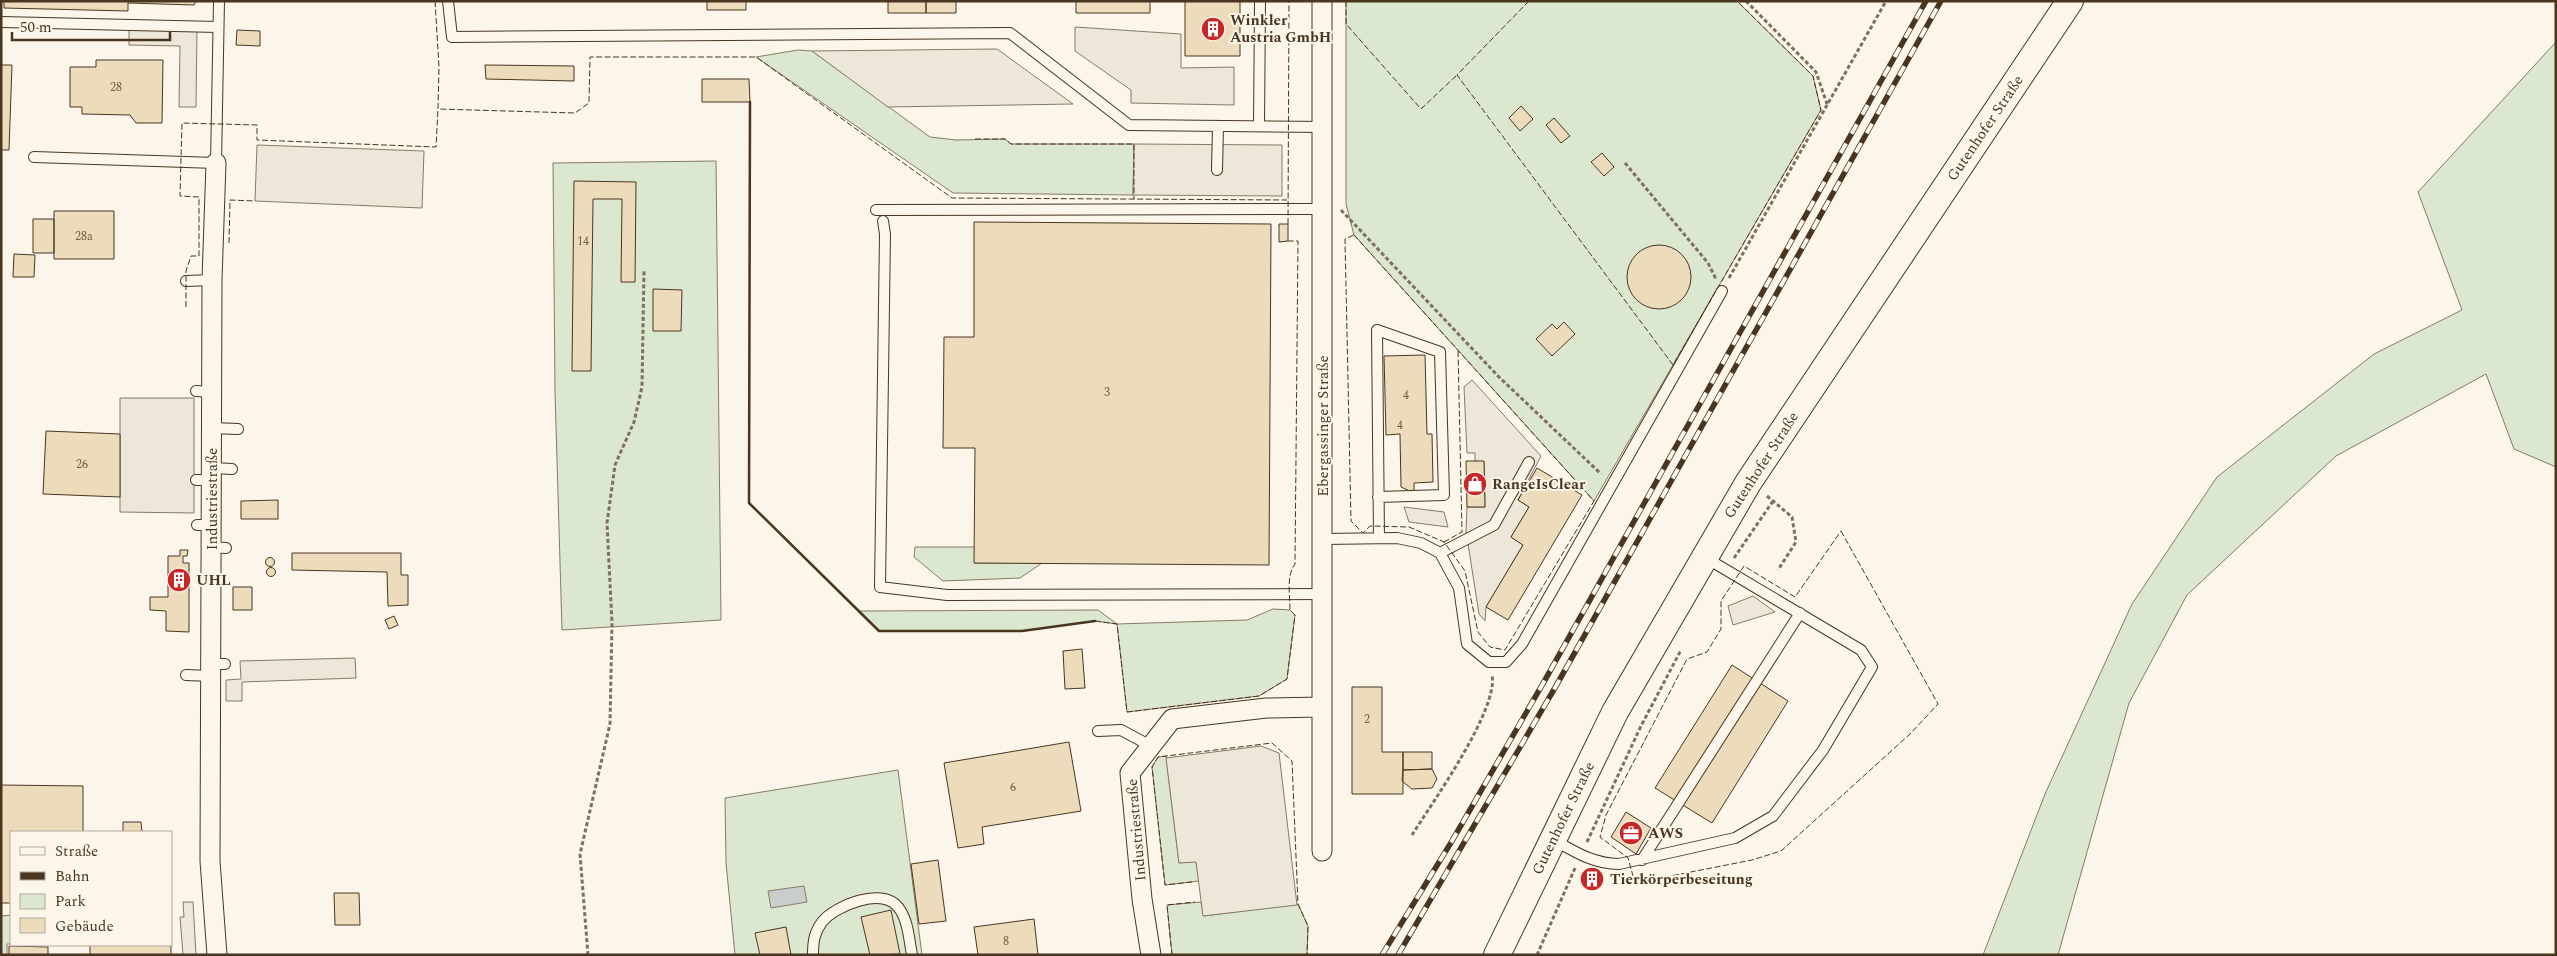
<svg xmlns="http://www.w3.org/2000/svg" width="2557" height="956" font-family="Spectral,serif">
  <rect width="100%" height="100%" fill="#fbf6e9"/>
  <path fill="#dce7d0" stroke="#887966" d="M1346,1H1737L1813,76L1821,110L1594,501L1354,235L1346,204Z
    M2556,42V467L2514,449L2486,374L2336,456L2187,595L2129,703L2058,955H1983L2045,794L2132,604L2217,477L2374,354L2462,310L2418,192Z
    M798,50L812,51L930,137L956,140L1005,139L1011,144H1134L1133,195L953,193L756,57Z
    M716,161L721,620L562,630L555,392L553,163Z
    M915,547H975V563H1042L1020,578L943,581L914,557Z
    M1273,609L1290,610L1295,615L1287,679L1259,696L1127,712L1117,624L1095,621L1022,631H879L859,611L1098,610L1117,624L1247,620Z
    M1166,756L1179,863L1196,861L1199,881L1165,885L1152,767L1158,757Z
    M898,770L922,955H735L726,863L725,798Z
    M1201,902L1204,916L1298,904L1308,926L1307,955H1172L1167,905Z
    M11,915V944H7V955H1V916Z"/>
  <path fill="#ede7d9" stroke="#887966" d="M1075,27L1181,34V68L1234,67V105L1131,103V90L1075,51Z
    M129,30L197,31L196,107H179L180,46L129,45Z
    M997,49L1073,104L888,107L812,51Z
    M1134,144L1282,145V196L1133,195Z
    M257,145L424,151L422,208L255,201Z
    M1472,380L1541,456L1518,500L1529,507L1511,537L1523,545L1486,607L1485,621L1479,614L1466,531L1467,507H1485L1484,462L1475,461V453H1467L1464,387Z
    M120,398H194V513L120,512Z
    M1404,507L1444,512L1448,527L1409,522Z
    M1753,596L1775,612L1733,625L1728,606Z
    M355,658L356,678L242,682V701H226V680L241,679L240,661Z
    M1261,746L1279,753L1297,905L1203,916L1196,862L1179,863L1166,758Z
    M183,902H193L196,955H183L180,917H184Z"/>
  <path fill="#c9cecd" stroke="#887966" d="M804,886L807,902L771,908L768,891Z"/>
  <path fill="#ecdcbc" stroke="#4a3520" d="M4,1H196L194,5L128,3V11L4,8Z
    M707,1H746V10H707Z
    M888,1H926V13H888Z
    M926,1H956V13H926Z
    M1076,1H1150V13H1076Z
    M1185,1H1240V56H1185Z
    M237,30L260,31V46L236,45Z
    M96,60H163L162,123H136L130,115L82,114V107H70V67H96Z
    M1,65H12L9,150H1Z
    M485,65L574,66V81L486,79Z
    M702,79H749L750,102H702Z
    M1521,106L1533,119L1520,131L1509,118Z
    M1554,118L1570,136L1561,143L1546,125Z
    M1602,153L1614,167L1604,176L1591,162Z
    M574,181L636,182L635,282H621L622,199H593L591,371H572Z
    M54,211H114V259H54Z
    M33,219H54V253H33Z
    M974,222L1271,224L1269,565L974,563L975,448H943L944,337H974Z
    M1279,224H1288V241L1279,242Z
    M1627 277a32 32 0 1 1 64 0a32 32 0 1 1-64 0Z
    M14,254L35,255L34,277H13Z
    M653,289L682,290L681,331H653Z
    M1564,322L1575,334L1552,356L1536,339L1552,324L1557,329Z
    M1425,355L1427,434H1432L1433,482L1414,483V493L1401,487L1400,434L1386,435L1384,356Z
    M46,431L120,434V497L43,494Z
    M1466,461H1484L1485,507H1467Z
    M1537,468L1582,495L1508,620L1486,607L1523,545L1511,537L1529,507L1518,500Z
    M278,500V519H241V501Z
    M180,550H188L187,556H183V563H189V632L166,631V611L150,610V597H168V556H180Z
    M292,553H401V575H408V605L388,606L387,572L292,570Z
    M265.5 562a4.5 4.5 0 1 1 9 0a4.5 4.5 0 1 1-9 0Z
    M266.5 572a4.5 4.5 0 1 1 9 0a4.5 4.5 0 1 1-9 0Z
    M233,587H252V610H233Z
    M394,616L398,625L389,629L385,620Z
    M1082,649L1085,688L1065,689L1063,651Z
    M1732,665L1788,701L1712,823L1655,788Z
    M1352,687H1382V752H1403V794H1352Z
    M1069,742L1081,811L982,827L984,844L958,848L944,763Z
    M1403,752H1432V769L1403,770Z
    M1432,769L1437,779L1432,788L1412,789L1402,781L1403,770Z
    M1,785L83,786V832H11V903H1Z
    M1626,812L1651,828L1636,854L1611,837Z
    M123,822H141L142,832H123Z
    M938,860L946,921L919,924L911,864Z
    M1589,874L1599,877L1596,885L1586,881Z
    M334,893H359L360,925H335Z
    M891,910L900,954L870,955L861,917Z
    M1034,919L1038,955H978L974,927Z
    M786,927L791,955H760L755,933Z
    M90,945H171V955H90Z
    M9,946L48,947V955H9Z"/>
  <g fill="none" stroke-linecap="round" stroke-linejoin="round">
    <g stroke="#4a3520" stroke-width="12">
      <path id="lane" d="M448,1L452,37L1010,33L1129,125L1323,127
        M1,22L218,27
        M1259,126L1260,1
        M34,157L216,163L219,1
        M1217,170L1218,126
        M876,210L1323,209
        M883,221L885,234L880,587L947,595L1322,594
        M186,281L212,280
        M196,391L212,392
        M212,428L238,429
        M212,468L232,469
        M196,480H212
        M1378,497L1444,495L1440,352L1377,330L1379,538
        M197,525H211
        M1323,539L1397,538L1421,543L1440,553L1459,588L1467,644L1489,662H1506L1522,644L1722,291
        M211,547L226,548
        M1440,553L1494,525L1529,462
        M211,664H225
        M186,675L211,676
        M1098,731L1121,730L1151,746
        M1554,840C1575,852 1594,864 1619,864L1735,838L1773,816L1823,750L1872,667L1861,650L1706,558
        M1642,860L1800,613
        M813,955C813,942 814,933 822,922C836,905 882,887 898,907C908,919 909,939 912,955"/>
    </g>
    <g stroke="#4a3520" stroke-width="21">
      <path id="street" d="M216,163L212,280L210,861L217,955
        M1322,851V1
        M1151,955L1142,899L1130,773L1172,719L1266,708L1321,707"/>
    </g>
    <g stroke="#4a3520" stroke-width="28">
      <path id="secondary" d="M1497,955L1615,712L1748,483L2070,1"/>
    </g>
    <path stroke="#7f6f5c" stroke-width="3" stroke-dasharray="4 2.5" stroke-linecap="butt" d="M1746,1L1816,72L1827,104
      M1625,163L1708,263L1716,279
      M1341,210L1498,376L1601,474
      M1729,278L1886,1
      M1767,496L1792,517L1796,542L1778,570
      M1734,558L1773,501
      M1412,835C1432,803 1499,709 1492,675
      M1587,842L1641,726L1681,650
      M588,955L580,854L610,724L612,623L607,523L615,465L634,422L642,387L644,271
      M1537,955L1575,868"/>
    <use href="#lane" stroke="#fbf6e9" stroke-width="10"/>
    <use href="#street" stroke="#fbf6e9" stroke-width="19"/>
    <use href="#secondary" stroke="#fbf6e9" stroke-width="26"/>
    <g stroke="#4a3520" stroke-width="5.5">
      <path id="rail" d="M1382,955L1452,841L1545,680L1926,1
        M1398,955L1556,686L1941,1"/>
    </g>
    <use href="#rail" stroke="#fbf6e9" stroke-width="4" stroke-dasharray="11" stroke-linecap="butt"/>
    <path stroke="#4a3520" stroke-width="1" stroke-dasharray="6 2.5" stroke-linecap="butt" d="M435,1L439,67L438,109L575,113L589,103L590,57H756L952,198L1287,200
      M1346,1V24L1421,109L1457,75
      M1529,1L1457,75L1673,365L1821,110L1813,76L1737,1
      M975,139H1005L1011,144H1134V199
      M1288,224L1289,1
      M1354,235L1594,501L1505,650L1490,647L1478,632L1465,571L1444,542L1409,527L1370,526L1363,533L1351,521L1345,239Z
      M229,243L230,200L255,201
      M186,307V271L191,256H199V197L180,196L182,123L257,125V140L436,147L438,109
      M1841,531L1938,704L1910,734L1781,851L1752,860L1635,883L1628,858L1600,837L1606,815L1687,659L1707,652L1721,629V601L1744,566L1795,597Z
      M1444,542L1462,532L1458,349
      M1095,621L1117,624L1127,712L1259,696L1287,679L1295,615L1290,610C1290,595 1286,576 1295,564L1298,241H1288
      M1192,882L1165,885L1152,767L1158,757L1272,743L1292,761L1298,904L1308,926L1307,955
      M1172,955L1167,905L1195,902"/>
    <path stroke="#4a3520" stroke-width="2.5" d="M750,102L749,503L879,631H1022L1095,621"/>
  </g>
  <defs>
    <g id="building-disc" transform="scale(1.25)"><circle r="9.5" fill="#c62828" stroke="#fbf6e9"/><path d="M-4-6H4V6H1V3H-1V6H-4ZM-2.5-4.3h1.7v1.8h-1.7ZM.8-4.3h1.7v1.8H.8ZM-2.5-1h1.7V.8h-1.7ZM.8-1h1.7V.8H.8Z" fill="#fff"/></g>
    <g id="shop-disc" transform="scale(1.25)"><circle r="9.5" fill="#c62828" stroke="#fbf6e9"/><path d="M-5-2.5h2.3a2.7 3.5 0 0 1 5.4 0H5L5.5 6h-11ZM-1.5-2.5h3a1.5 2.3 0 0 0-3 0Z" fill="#fff"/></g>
    <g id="office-disc" transform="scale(1.25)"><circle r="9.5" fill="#c62828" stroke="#fbf6e9"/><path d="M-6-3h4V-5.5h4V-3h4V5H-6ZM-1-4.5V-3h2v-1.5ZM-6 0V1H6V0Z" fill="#fff"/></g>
  </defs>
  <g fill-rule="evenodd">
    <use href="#building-disc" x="1213" y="29"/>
    <use href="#shop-disc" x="1475" y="484"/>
    <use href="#building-disc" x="179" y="580"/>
    <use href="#office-disc" x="1631" y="833"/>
    <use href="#building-disc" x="1592" y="879"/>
  </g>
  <g text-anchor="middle" stroke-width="4" stroke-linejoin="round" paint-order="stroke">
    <g font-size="12" fill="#725f47">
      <text x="116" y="91">28</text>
      <text x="84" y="240">28a</text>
      <text x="583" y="245">14</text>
      <text x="1107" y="396">3</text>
      <text x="1406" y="399">4</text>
      <text x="1400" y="429">4</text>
      <text x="82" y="468">26</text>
      <text x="1367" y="723">2</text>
      <text x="1013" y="791">6</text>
      <text x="1006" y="945">8</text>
    </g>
    <g font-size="15" font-weight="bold" fill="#4a3520" stroke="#fbf6e9" text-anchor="start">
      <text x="1230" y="25">Winkler<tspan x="1230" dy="17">Austria GmbH</tspan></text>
      <text x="1492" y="489">RangeIsClear</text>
      <text x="196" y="585">UHL</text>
      <text x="1648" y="838">AWS</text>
      <text x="1610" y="884">Tierkörperbeseitung</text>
    </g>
    <g font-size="15" fill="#4a3520" stroke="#fbf6e9">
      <text transform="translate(1985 128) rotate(-56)" y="5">Gutenhofer Straße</text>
      <text transform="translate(1323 426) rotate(-90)" y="5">Ebergassinger Straße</text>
      <text transform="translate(1761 465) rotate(-57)" y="5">Gutenhofer Straße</text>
      <text transform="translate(212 499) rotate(-90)" y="5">Industriestraße</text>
      <text transform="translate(1563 818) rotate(-64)" y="5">Gutenhofer Straße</text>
      <text transform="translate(1136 830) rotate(-95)" y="5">Industriestraße</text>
    </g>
  </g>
  <rect width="2557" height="956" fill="none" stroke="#4a3520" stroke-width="5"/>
  <rect x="10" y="831" width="162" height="115" fill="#fbf6e9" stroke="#b4a999"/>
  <rect x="20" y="847" width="25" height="8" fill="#fbf6e9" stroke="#b4a999"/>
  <text x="55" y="856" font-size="15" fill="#4a3520">Straße</text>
  <rect x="20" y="872" width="25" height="8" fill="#4a3520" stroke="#b4a999"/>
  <text x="55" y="881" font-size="15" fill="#4a3520">Bahn</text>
  <rect x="20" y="894" width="25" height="15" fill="#dce7d0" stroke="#b4a999"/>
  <text x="55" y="906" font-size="15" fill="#4a3520">Park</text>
  <rect x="20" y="918" width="25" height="15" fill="#ecdcbc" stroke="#b4a999"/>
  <text x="55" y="931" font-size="15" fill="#4a3520">Gebäude</text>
  <path d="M12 32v8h158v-8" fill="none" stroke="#4a3520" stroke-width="2.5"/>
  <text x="20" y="32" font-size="15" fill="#4a3520" stroke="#fbf6e9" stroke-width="4" paint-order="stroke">50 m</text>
</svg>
